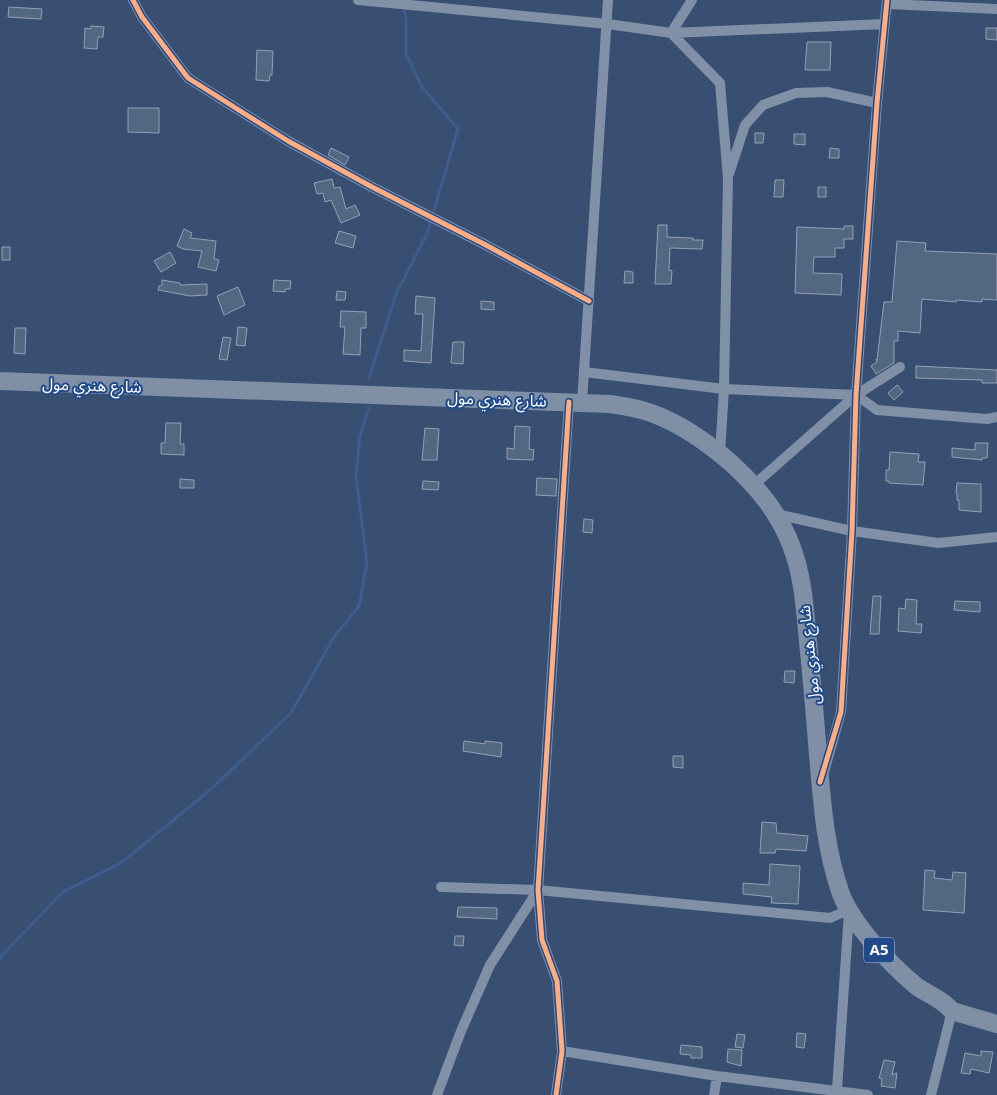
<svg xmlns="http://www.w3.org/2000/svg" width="997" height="1095" font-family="'Open Sans','Noto Sans Arabic',sans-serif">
  <rect width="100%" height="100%" fill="#384f72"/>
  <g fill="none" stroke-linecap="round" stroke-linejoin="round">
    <path stroke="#3f5d8b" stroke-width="3" d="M369,378L396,294L427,234L458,129L422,87L406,54V20L403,5
      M0,960L2,955L63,892L121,863L210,790L291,713L334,637L359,606L367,562L356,476L360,436L369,407"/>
  </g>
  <path fill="#546782" stroke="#93a1b5" d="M9,7L42,9L41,19L8,17Z
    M91,26L104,27L103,37H98L97,49L84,48L85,28L90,29Z
    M986,28H997V40L986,39Z
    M807,42H831L830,70H805Z
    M257,50L273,51L272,75H270L269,81L256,80Z
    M128,108H159V133L128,132Z
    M755,133H764L763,143H755Z
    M794,134H805V145L794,144Z
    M331,148L349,157L345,165L328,155Z
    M830,148L839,149V158H829Z
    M332,179L334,188L340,187L346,209L355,205L360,215L341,223L331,200L325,202L323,193L317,194L314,183Z
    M775,180H784L783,197H774Z
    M818,187H826V197H818Z
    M658,225H667V237L693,238V240H703L702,249L670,248L669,270L672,271L671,284H655Z
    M844,226H853V239H844V248H835V257H814L813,273L842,274L841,295L795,293L797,227L844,229Z
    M184,229L192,233L190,238L216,241L214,259L219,260L216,271L198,267L202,251L183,249L177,246Z
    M339,231L356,236L353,248L335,243Z
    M897,241L926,243L925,251L997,254V300L982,299V302L956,300V302L922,299L920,333L898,331V341H894V363L876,374L871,366L877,362L876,359L877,360L884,302H892Z
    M2,247H10V260H2Z
    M170,252L176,263L161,272L154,261Z
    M625,271L633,272V283H624Z
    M162,280L180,283V285L207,284V295L190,296L158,290L159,286L162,285Z
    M274,280L291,281L290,289H285V292L273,291Z
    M238,287L245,305L224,315L217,296Z
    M337,291L346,292L345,300H336Z
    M416,296L435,298L431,363L404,361V350L421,351L423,314H415Z
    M481,301L494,302V310L481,309Z
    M341,311L366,312V328H361L360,355L343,354L345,327H340Z
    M238,327L247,328L245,346L236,345Z
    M15,328H26L25,354L14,353Z
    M223,337L231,338L227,360L219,359Z
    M453,342H464L463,364L451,363Z
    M916,366L997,370V383H982V380L916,378Z
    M897,385L903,392L894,400L888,393Z
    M166,423H181L180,444H184V455L161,454V443H165Z
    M515,426L530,427L529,449L534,450L533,460L507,459V448L514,449Z
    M425,428L439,429L437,460H422Z
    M975,443H988L987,458H982V460L952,457V448L975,450Z
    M890,452L919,454L918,462H925L923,485L889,483V481H886V470H889Z
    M537,478L557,479L556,496L536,495Z
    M180,479L194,480V488H180Z
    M423,481L439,482L438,490L422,489Z
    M957,483L981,484V512L959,510V500H957V493H956Z
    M584,519L593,520L592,533L583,532Z
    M873,596H881L879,634H870Z
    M906,599L917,600L916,624H922L921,633L898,631L899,608L905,609Z
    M955,601L980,602V612L954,610Z
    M785,671H795L794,683L784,682Z
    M464,741L485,744V741L502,743L501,757L463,751Z
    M673,756H683V768L673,767Z
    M762,822L776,823L777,833L808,836L806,851L776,849L775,853H760Z
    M770,864L800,866L798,904L771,903L772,897L743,894V883L769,885Z
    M925,870L935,871L934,878L952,880L953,872L966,873L964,913L923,910Z
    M458,907L497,908V919L457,917Z
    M455,936H464L463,946L454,945Z
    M797,1033L806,1034L804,1048L796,1047Z
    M737,1034L745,1035L743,1048L735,1047Z
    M681,1045L702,1047V1058H691V1055L680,1054Z
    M728,1049L742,1050L741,1066L727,1062Z
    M981,1051L993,1052L989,1073L971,1069L970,1074L961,1073L965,1053L981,1056Z
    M884,1060L895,1062L892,1075L897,1073L895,1088L881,1086L882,1079L879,1078Z"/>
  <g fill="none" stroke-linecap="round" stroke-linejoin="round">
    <path stroke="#7f90a7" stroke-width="10" d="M133,0L142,17L188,78L288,141L372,187L482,243L589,301
      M358,0L608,24L671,33L885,24
      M887,4L997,9
      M671,33L720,83L728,179L724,389L720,454
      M671,33L692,0
      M729,174L745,125L763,105L796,93L827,92L877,103
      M584,372L724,389L856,395L900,367
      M582,402L608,0
      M754,485L856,395L877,410L987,419L997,417
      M776,514L852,531L938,543L997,537
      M824,772L841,712L852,531L856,395L877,103L887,0
      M441,887L538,890L830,918L850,909
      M562,1051L717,1076L868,1095
      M837,1090L849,912
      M437,1095L461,1031L490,965L538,890
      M556,1095L562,1051L557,981L542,940L538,890L569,402
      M714,1095L717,1076
      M931,1095L952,1011"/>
    <path stroke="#7f8fa5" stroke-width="18" d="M0,381L610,404C625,406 641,409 654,414C683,425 708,443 731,463C757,487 778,511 791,545C803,575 805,609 808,642C812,680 815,717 818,755C822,802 825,849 841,894C853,925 890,964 915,985C926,994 943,999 952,1011L997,1024"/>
    <g stroke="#204a8a" stroke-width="8">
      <path id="cycleway" d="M133,0L142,17L188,78L288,141L372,187L482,243L589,301
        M820,782L841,712L852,531L856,395L877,103L887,0
        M556,1095L562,1051L557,981L542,940L538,890L569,402"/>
    </g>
    <use href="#cycleway" stroke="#ffac80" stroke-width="5"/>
  </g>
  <g text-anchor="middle" stroke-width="4" stroke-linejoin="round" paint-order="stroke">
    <rect fill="#204a8a" stroke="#bcc9dc" stroke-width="1" x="864" y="937.5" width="30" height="25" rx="4"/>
    <g font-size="15" font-weight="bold" fill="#fff">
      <text x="879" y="955">A5</text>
    </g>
    <g font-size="16" fill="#fff" stroke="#204a8a">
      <text transform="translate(92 385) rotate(2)" y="6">شارع هنري مول</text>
      <text transform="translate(497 399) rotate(2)" y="6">شارع هنري مول</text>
      <text transform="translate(809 655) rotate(-96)" y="6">شارع هنري مول</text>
    </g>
  </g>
</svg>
